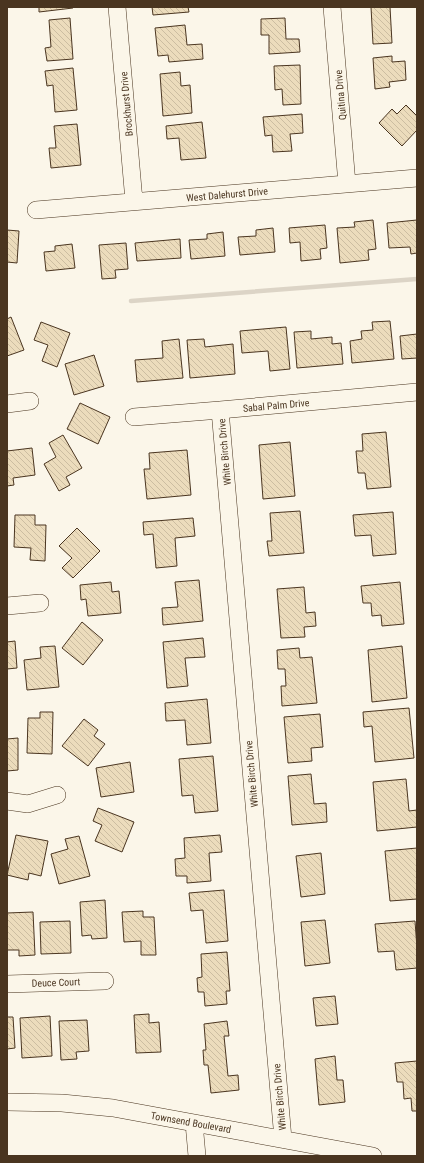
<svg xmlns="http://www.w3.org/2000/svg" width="424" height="1163" font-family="'Roboto Condensed',sans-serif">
  <defs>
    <pattern id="building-back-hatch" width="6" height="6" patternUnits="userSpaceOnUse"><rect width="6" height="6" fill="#ecdcbc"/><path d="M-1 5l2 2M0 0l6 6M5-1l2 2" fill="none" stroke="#ccbda1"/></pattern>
  </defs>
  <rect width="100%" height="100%" fill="#fbf6e9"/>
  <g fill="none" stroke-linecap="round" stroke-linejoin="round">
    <path stroke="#dcd4c6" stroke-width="4.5" d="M131,301L417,279"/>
  </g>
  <path fill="url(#building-back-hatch)" stroke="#4a3520" d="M39,7H73V8L39,12Z
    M152,7H188L189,12L153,15Z
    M371,7H390L392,43L373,44Z
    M70,18L73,59L47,61L45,48L51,47L49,20Z
    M285,18L286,39H299L300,52L269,54V35H261V19Z
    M185,25L187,45L202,44L203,59L169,62L168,55L158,56L155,28Z
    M392,56V62L405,61L406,80L389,82L390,87L375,89L373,58Z
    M300,65L301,104L283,105L282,89L275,90L274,66Z
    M73,68L77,110L55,112L53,85L47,86L45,71Z
    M180,72L181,86L190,85L192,113L163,116L160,74Z
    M406,105L417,116V130L402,146L379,123L392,109L397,114Z
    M302,114L303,133L290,134L292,151L273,152L272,135L265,136L263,117Z
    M202,122L206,158L181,160L179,138L167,139L166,126Z
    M77,124L81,165L51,168L49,148H56L54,126Z
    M373,220L376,249L368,250L369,260L340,263L337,228L355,227L354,222Z
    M417,220V253L411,254L410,247L389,248L387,223Z
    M325,225L327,248L320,249L321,259L301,261L300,242L290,243L289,228Z
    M273,228L275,252L240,255L238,237L256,236V230Z
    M7,230L19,231L17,263L7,262Z
    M223,232L225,256L191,259L189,240L207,239V234Z
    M180,239L181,258L137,261L135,243Z
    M126,243L128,269L115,270L116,278L102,279L99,245Z
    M72,244L75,268L46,271L44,252L55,251V246Z
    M11,317L24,350L7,356V319Z
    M390,321L394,359L352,363L350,341L362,339L361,331L373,330L372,322Z
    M41,322L70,333L57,367L42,361L48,345L34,340Z
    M286,327L290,369L270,371L268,351L242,353L240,331Z
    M311,331V339L332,337V344L341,343L343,364L297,368L294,332Z
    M417,334V358L402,359L400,336Z
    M179,339L183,378L137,382L135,360L163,358L162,341Z
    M204,339L205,347L233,344L235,374L190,378L187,340Z
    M94,355L104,386L74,395L65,364Z
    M80,403L110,417L98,444L67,429Z
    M386,432L391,487L367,489L365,473H358L356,451H363L362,434Z
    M63,435L82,468L66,477L70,485L59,491L44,464L56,457L49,443Z
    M290,442L295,496L263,499L259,445Z
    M32,448L35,475L13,478L14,485L7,486V451Z
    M187,450L191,495L147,499L144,469H150L149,453Z
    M300,511L304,553L269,556L267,541H272L270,513Z
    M393,512L396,554L373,556L371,535L355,536L353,515Z
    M15,515H35V525H46L45,561L30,560L31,548L14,547Z
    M193,518L195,536L175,538L177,566L156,568L153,534L144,535L143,522Z
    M77,528L100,551L73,578L62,568L72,558L59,546Z
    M199,580L203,621L163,625L162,608L178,607L175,582Z
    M111,582L112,592L119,591L121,613L88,616L86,599L81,600L80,585Z
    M400,582L404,624L382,626L381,615L372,616L371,603H363L361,586Z
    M304,587L306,613L315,612L316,626L304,627L305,637L281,638L277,589Z
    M82,622L103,640L83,665L62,648Z
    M203,638L205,657L185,658L188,686L167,688L163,642Z
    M15,641L17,668L7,669V642Z
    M55,646L59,687L27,690L24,660L41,658L40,647Z
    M402,646L407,698L372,702L368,650Z
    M299,648L300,658L312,657L317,703L282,706L281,686H286L285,669H278L277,650Z
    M207,699L211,743L187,745L185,720L166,721L165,703Z
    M409,708L414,758L375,762L372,726L364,727L363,712Z
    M40,712H53L52,754L27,753L28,718H40Z
    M320,714L323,747L311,748L312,761L288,763L284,717Z
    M84,719L98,730L94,736L105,744L88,766L62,746Z
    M18,738V770L7,771V739Z
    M213,756L218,811L195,813L193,795L182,796L179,759Z
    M130,762L134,792L101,797L96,768Z
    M311,774L314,804L326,803L327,822L292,825L288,776Z
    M406,779L409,811L417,810V827L377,831L373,782Z
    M98,808L134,822L122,852L95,841L102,825L93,821Z
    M16,835L48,841L41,876L29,873L28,880L7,875Z
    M220,835L222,852L209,853L211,881L187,883V876H176L175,859L185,858L184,838Z
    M79,836L90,876L59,884L51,854L68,849L65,839Z
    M417,848V899L390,901L385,851Z
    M321,853L325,894L301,897L296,856Z
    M224,890L228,941L206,943L203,910L191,911L189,893Z
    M105,900L107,938L92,939L91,935L82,936L80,902Z
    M143,911V917H154L156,955H141V941L124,942L122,912Z
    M33,912L35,955L19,956V950H7V913Z
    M325,920L330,963L305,966L301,922Z
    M70,921L71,953L41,954L40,922Z
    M415,921L417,948V968L396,970L394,951L378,952L375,924Z
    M227,952L230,991H226L227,1004L205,1006L204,992H198L197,978L202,977L201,954Z
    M335,996L338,1024L316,1026L313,998Z
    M149,1014V1023L159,1022L161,1052L136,1053L134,1015Z
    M50,1016L52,1056L22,1058L20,1018Z
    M7,1017H13L15,1048L7,1049Z
    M87,1020L89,1051L76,1052L77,1059L61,1060L59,1021Z
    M227,1021L229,1036H224L228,1076L238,1075L239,1090L211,1093L208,1065H204L203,1050H206L204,1024Z
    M335,1056L337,1080H343L345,1102L319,1105L315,1059Z
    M417,1061V1111H412L411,1098L404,1099L403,1082H397L395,1063Z"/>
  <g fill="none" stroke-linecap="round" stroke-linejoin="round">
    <g stroke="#4a3520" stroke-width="18">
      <path id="minor" d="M117,7L134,201
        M332,7L347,184
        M36,210L417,178
        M7,404L30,401
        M220,410L283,1139
        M134,417L220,410L417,392
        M7,606L40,603
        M7,801L28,804L57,795
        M7,984L105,981
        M7,1102L62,1103L113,1108L373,1156
        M194,1123L197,1156"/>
    </g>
    <use href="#minor" stroke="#fbf6e9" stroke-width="17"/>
  </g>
  <g text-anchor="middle" stroke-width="3" stroke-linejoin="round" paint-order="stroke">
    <g font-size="10" fill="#4a3520" stroke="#fbf6e9">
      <text transform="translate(340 95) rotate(-95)" y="4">Quitina Drive</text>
      <text transform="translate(126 104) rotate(-95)" y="4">Brockhurst Drive</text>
      <text transform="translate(227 194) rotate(-5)" y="4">West Dalehurst Drive</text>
      <text transform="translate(276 405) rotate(-5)" y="4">Sabal Palm Drive</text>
      <text transform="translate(224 452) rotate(-95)" y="4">White Birch Drive</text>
      <text transform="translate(251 774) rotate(-95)" y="4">White Birch Drive</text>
      <text transform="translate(56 982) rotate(-2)" y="4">Deuce Court</text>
      <text transform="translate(279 1097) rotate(-95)" y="4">White Birch Drive</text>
      <text transform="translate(191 1122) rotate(10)" y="4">Townsend Boulevard</text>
    </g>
  </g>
  <rect width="424" height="1163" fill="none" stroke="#4a3520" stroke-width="16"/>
</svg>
